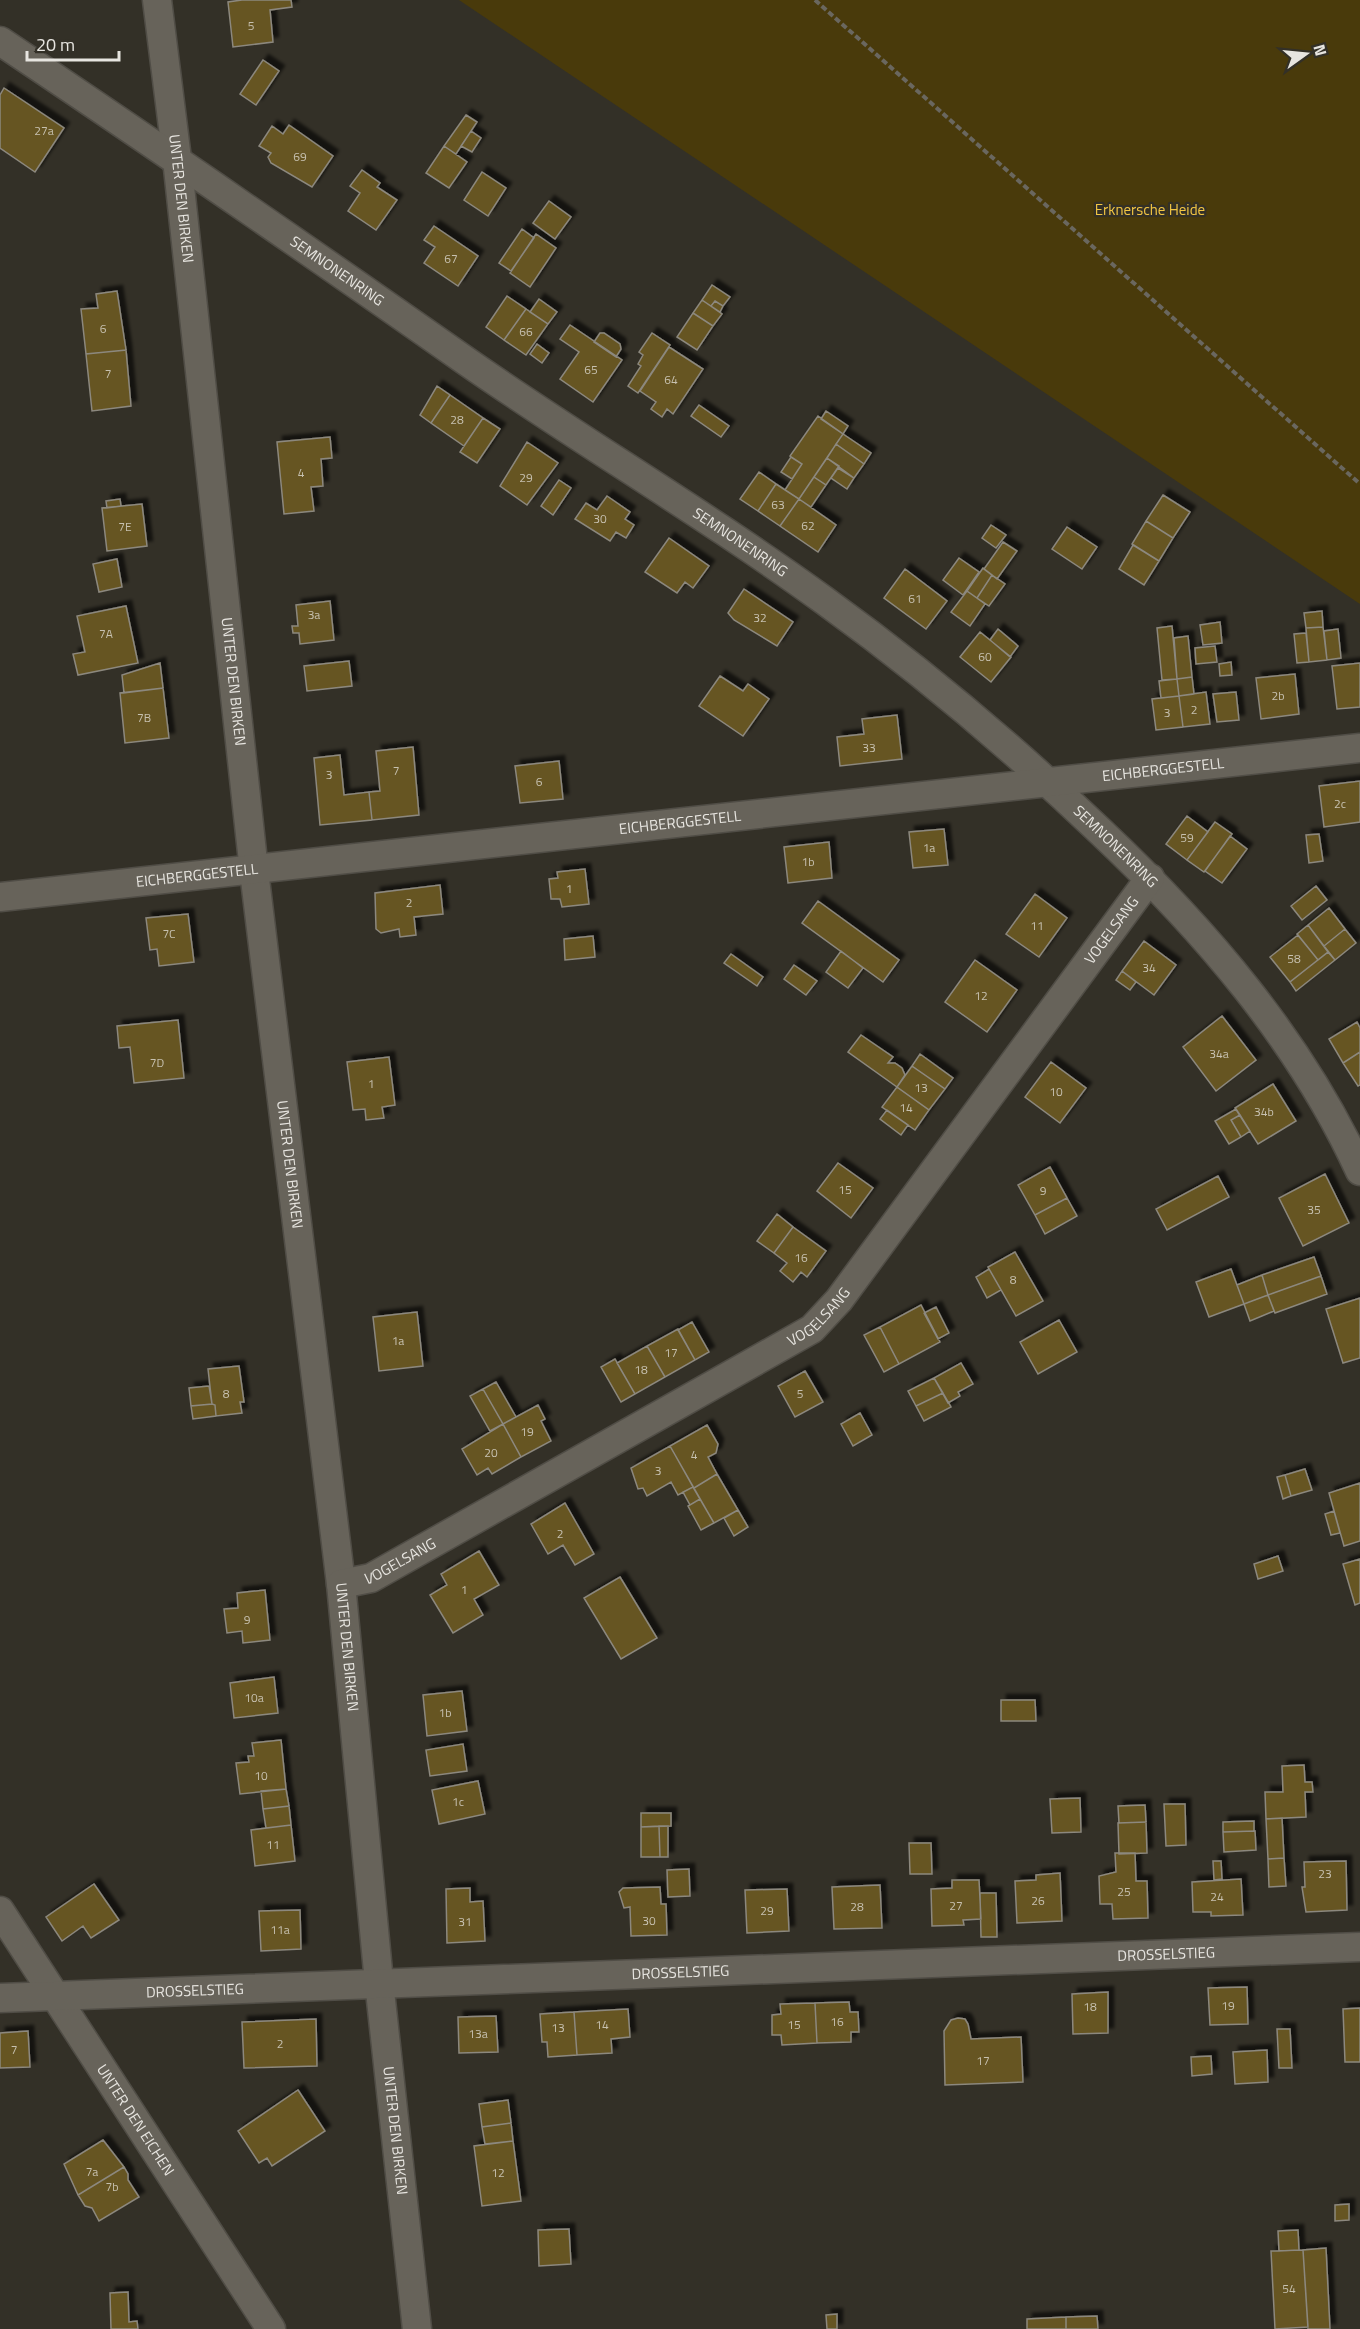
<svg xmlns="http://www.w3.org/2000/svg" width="1360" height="2329" font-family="'Titillium Web',sans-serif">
  <defs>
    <filter id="shadow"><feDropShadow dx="5.5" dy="-5.5" stdDeviation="1.5" flood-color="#0009"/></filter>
  </defs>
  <rect width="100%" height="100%" fill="#333027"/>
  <path fill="#493a0b" d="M459,0H1360V604Z"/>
  <path fill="#665421" stroke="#8c887e" stroke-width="1.5" filter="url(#shadow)" d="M242,0H291L292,7L270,10L273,42L233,47L228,2Z
    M263,60L279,71L256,105L240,94Z
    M4,88L64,128L35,172L0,148V95Z
    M466,115L477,122L456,154L444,146Z
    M289,125L333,156L312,187L271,163L268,157L271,153L259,146L272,126L283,134Z
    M471,131L481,138L472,152L461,146Z
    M444,146L467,162L449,188L426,173Z
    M362,170L380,183L377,187L397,200L376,230L348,211L360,193L350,186Z
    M482,172L506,188L488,216L464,200Z
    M549,201L571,217L555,239L533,223Z
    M434,226L478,256L458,286L424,263L435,247L424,240Z
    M522,229L534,238L511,271L499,263Z
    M536,234L556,248L530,287L510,273Z
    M712,285L730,297L723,306L715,301L711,306L702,300Z
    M117,291L126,350L86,354L81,309L98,308L96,294Z
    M507,296L526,309L504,340L486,327Z
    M539,299L557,312L548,324L530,312Z
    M702,300L722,314L713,326L693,313Z
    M715,301L723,306L720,312L711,306Z
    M526,309L548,324L526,355L504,340Z
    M693,313L713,326L697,350L677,337Z
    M570,325L622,360L593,402L560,379L579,352L560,339Z
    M600,333H604L620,344L621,349L616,357L594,342Z
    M652,333L670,345L638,393L628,386L641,366L638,364L643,355L639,352Z
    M537,344L549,353L542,363L530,354Z
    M669,347L703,369L673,414L667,409L662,417L651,409L656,402L640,391Z
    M126,350L131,406L92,411L86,354Z
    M437,386L450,395L431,423L420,415Z
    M450,395L483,418L464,446L431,423Z
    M699,405L729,426L721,437L691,416Z
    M826,411L848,426L843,434L821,419Z
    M818,416L843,434L799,499L785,490L802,464L790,456Z
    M483,418L500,429L477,463L460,452Z
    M843,434L871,453L864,464L836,444Z
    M330,437L332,458L321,459L323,486L311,487L314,511L284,514L277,442Z
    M527,442L558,463L527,505L500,486Z
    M836,444L864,464L854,478L827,458Z
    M791,457L802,464L792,479L781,472Z
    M827,458L839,466L826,485L814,477Z
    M838,468L854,478L847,489L831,478Z
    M759,472L776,484L758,511L740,499Z
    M814,477L826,485L811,507L799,499Z
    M559,480L571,488L553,515L541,506Z
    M776,484L799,499L780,526L758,511Z
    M1163,495L1190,512L1173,538L1146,521Z
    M607,496L630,512L625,519L634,525L626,538L616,532L610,541L575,519L586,503L597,510Z
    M120,499L121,506L107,508L106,501Z
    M799,499L836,525L818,552L780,526Z
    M142,504L147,546L107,551L102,508Z
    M1146,521L1173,538L1159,561L1132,544Z
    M991,525L1006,535L996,548L982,538Z
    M1067,527L1097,547L1082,569L1052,549Z
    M669,538L709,566L693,588L685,582L677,593L645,572Z
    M1003,542L1017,551L997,579L984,569Z
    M1133,545L1159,561L1144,585L1119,569Z
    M959,558L979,572L963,595L943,580Z
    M117,559L122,587L99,592L93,564Z
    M983,568L992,575L977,598L967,591Z
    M905,569L947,601L926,629L884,598Z
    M992,575L1005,584L989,606L977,598Z
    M744,589L793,622L777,646L734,620L728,613Z
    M967,591L985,604L970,626L951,612Z
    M330,601L334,640L300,644L299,633H293L292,626H298L296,605Z
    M126,606L138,663L78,675L73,654L85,652L77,616Z
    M1322,611L1323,627L1306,628L1304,613Z
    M1220,622L1222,643L1203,645L1200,625Z
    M1172,626L1177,679L1162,680L1157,628Z
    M1323,627L1327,660L1309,662L1306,628Z
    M998,629L1018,646L1010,657L990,640Z
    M1338,629L1341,658L1327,660L1324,631Z
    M980,632L1011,657L991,682L960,657Z
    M1306,633L1309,662L1297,663L1294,634Z
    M1188,636L1192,677L1177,679L1174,638Z
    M1215,646L1217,662L1196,664L1195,648Z
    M349,661L352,686L307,691L304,666Z
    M1231,662L1232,675L1220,676L1219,664Z
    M160,663L163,688L124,693L122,675Z
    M1360,663V707L1337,709L1332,666Z
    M1295,674L1299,714L1261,719L1256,678Z
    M720,676L743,691L748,684L769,699L743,736L699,706Z
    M1192,677L1194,694L1179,696L1177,679Z
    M1177,679L1179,696L1161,698L1159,681Z
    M163,688L169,738L125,743L120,693Z
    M1206,692L1210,724L1183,727L1179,696Z
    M1236,692L1239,720L1217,722L1213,694Z
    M1179,696L1183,727L1156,730L1152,699Z
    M897,715L902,759L840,766L837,737L864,734L862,719Z
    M413,747L419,815L372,820L369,792L380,791L376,751Z
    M340,755L344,795L369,792L372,820L320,825L314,758Z
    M559,761L563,799L520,803L515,766Z
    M1360,781V822L1324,827L1319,786Z
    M1187,816L1208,832L1187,860L1166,844Z
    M1215,822L1232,834L1204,872L1187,860Z
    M944,829L948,865L913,868L909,832Z
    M1319,834L1323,861L1309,863L1306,835Z
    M1230,836L1247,849L1222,883L1205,871Z
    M829,842L832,878L788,883L784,847Z
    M585,869L589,904L562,907L560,899H551L549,879L558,878L557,872Z
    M440,885L443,914L414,917L416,935L400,937L399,929L381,933L376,929L375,893Z
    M1316,886L1327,900L1302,920L1291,906Z
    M1035,894L1067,918L1039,957L1006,934Z
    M818,901L899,960L883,982L802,923Z
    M1329,908L1345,929L1324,946L1308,925Z
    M188,914L194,962L159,966L157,949L150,950L146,918Z
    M1308,925L1328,952L1318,960L1297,934Z
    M1345,929L1356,943L1335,960L1324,946Z
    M1298,935L1318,960L1290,982L1270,957Z
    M593,936L595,957L565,960L564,939Z
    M1144,941L1176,965L1154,995L1122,971Z
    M841,951L863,968L848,988L826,972Z
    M1328,952L1335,960L1296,991L1290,982Z
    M731,954L763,977L757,986L724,963Z
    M975,960L1017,990L987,1032L945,1002Z
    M794,965L817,981L806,995L784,979Z
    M1122,971L1136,982L1130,990L1116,980Z
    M1222,1016L1256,1060L1216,1091L1183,1047Z
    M178,1020L184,1078L134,1083L130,1047L119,1048L117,1026Z
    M1357,1022L1360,1028V1052L1343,1063L1329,1039Z
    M861,1035L893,1057L888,1063H895L902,1068L905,1075L897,1087L848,1052Z
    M1360,1052V1085L1358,1086L1343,1063Z
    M920,1054L953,1078L945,1089L912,1066Z
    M389,1057L395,1105L382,1107L384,1118L366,1120L365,1109L353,1110L347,1062Z
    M1051,1062L1086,1088L1060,1123L1025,1097Z
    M912,1066L945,1089L929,1110L897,1087Z
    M1273,1084L1296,1121L1258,1144L1235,1108Z
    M897,1087L929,1110L915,1130L882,1107Z
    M1236,1109L1240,1115L1231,1120L1241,1137L1229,1144L1215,1121Z
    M887,1110L908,1125L901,1135L880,1119Z
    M1240,1115L1250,1131L1241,1137L1231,1120Z
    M838,1163L873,1188L851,1218L817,1191Z
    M1050,1167L1067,1198L1035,1215L1018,1185Z
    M1325,1174L1349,1223L1303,1246L1279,1198Z
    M1218,1176L1229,1197L1167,1230L1156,1209Z
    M1067,1198L1077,1216L1045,1234L1035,1215Z
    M777,1214L793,1227L774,1253L757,1241Z
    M793,1227L826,1251L807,1277L801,1272L793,1282L780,1271L787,1263L774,1253Z
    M1015,1252L1043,1301L1016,1316L988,1267Z
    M1314,1257L1321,1276L1268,1295L1262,1275Z
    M989,1269L1001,1290L987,1298L976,1277Z
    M1231,1269L1244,1304L1209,1317L1196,1282Z
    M1262,1275L1268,1295L1244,1304L1237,1285Z
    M1321,1276L1327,1294L1275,1313L1268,1295Z
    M1268,1295L1274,1311L1250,1321L1244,1304Z
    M1360,1298V1358L1343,1363L1326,1309Z
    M921,1305L940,1342L899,1364L880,1327Z
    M936,1307L949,1333L938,1339L924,1313Z
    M417,1312L423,1366L379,1371L373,1317Z
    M1059,1320L1077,1352L1038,1374L1020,1342Z
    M692,1322L709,1352L695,1360L678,1330Z
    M880,1327L899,1364L884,1372L864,1335Z
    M678,1329L695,1360L665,1377L647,1346Z
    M647,1346L665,1377L635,1394L617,1363Z
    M615,1359L635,1394L621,1402L601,1367Z
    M961,1363L973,1384L958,1392L960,1396L948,1403L934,1378Z
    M239,1366L244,1402H240L242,1413L216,1416L215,1405L212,1404L208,1369Z
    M805,1371L823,1402L795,1417L778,1386Z
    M934,1378L943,1393L916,1406L908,1391Z
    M496,1382L516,1417L503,1424L483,1389Z
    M209,1386L212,1404L191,1406L189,1388Z
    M483,1389L503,1424L490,1431L470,1396Z
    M943,1393L951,1407L924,1421L916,1406Z
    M212,1404L215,1405L216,1416L193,1419L191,1406Z
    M538,1405L545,1419L541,1421L551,1441L521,1457L503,1424Z
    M860,1413L872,1435L853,1446L841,1424Z
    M503,1424L521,1457L492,1474L488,1468L477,1475L462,1449Z
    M707,1425L718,1444L716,1453L708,1457L717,1474L694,1488L670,1446Z
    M670,1446L693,1487L678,1495L671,1482L647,1496L643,1488L638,1489L631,1468Z
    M1305,1469L1312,1490L1291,1496L1285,1475Z
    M717,1474L738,1510L714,1523L694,1488Z
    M1285,1475L1291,1496L1283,1499L1277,1477Z
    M1360,1483V1541L1344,1546L1329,1493Z
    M693,1487L700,1499L690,1505L683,1492Z
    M700,1499L714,1523L701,1530L688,1506Z
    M565,1503L594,1554L575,1565L563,1545L548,1554L531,1524Z
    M738,1510L748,1527L734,1536L724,1518Z
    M1334,1511L1340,1533L1331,1535L1325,1514Z
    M479,1551L499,1585L474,1599L483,1615L453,1633L430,1595L447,1585L441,1574Z
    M1278,1556L1283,1571L1258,1579L1254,1564Z
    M1360,1559V1603L1355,1605L1343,1564Z
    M620,1577L657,1638L621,1659L584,1598Z
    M265,1590L270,1640L243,1643L242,1631L227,1633L224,1609L238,1608L237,1593Z
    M274,1677L278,1713L234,1718L230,1683Z
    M462,1691L467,1731L427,1736L423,1695Z
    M1001,1700H1035L1036,1721H1001Z
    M281,1740L286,1789L240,1794L236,1763L249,1762L248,1756H254L252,1743Z
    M463,1744L467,1771L430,1776L426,1750Z
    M1304,1765L1305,1782H1312L1313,1792H1305L1306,1817L1266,1819L1265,1792H1283L1282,1766Z
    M478,1781L485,1814L439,1824L432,1790Z
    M286,1789L289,1806L263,1809L261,1791Z
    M1080,1798L1081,1832L1052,1833L1050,1799Z
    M1164,1804H1185L1186,1845L1166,1846Z
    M1145,1805L1146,1822L1119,1823L1118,1806Z
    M289,1806L291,1825L266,1828L263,1809Z
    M641,1813H671V1826L641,1827Z
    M1282,1818L1284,1858L1268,1859L1266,1819Z
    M1254,1821V1831L1223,1832V1822Z
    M1146,1822L1147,1853L1119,1854L1118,1823Z
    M291,1825L295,1861L255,1866L251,1830Z
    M659,1826H668V1857H660Z
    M659,1826L660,1857H641V1827Z
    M1255,1831L1256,1850L1224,1852L1223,1832Z
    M909,1843H931L932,1874H910Z
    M1115,1853H1135L1136,1881H1147L1148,1918L1113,1919L1112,1904H1100L1099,1876L1116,1872Z
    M1284,1858L1286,1886L1269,1887L1268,1859Z
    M1213,1861H1221L1222,1879L1214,1880Z
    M1346,1861L1347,1910L1306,1912L1302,1887H1305L1304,1862Z
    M689,1869L690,1896L668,1897L667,1870Z
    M1060,1873L1062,1921L1017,1923L1015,1881L1036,1880V1875Z
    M1241,1879L1243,1915L1211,1916V1912H1193L1192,1882Z
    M952,1880H979L981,1919L963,1920L964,1925L932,1926L931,1889L952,1888Z
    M94,1884L119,1920L91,1938L83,1926L62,1941L46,1917Z
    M880,1885L882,1928L834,1929L832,1887Z
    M660,1887L661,1904H666L667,1935L631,1936L630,1907L624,1908L619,1892L623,1888Z
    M470,1888V1902L483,1901L485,1941L447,1943L446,1889Z
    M787,1889L789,1931L747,1933L745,1890Z
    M980,1893H996L997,1937H981Z
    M300,1910L301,1949L261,1951L259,1911Z
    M1247,1987L1248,2024L1210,2025L1208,1988Z
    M1108,1992V2033L1073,2034L1072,1994Z
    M849,2002L850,2012H858L859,2032H851V2042L817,2043L815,2003Z
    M815,2003L817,2043L782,2045L781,2035H772V2015L781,2014L780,2004Z
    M1360,2008V2062H1345L1343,2009Z
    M628,2009L630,2037L611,2039L612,2053L577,2055L574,2012Z
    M574,2012L577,2055L548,2057L547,2042H542L540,2014Z
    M496,2016L498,2052L459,2053L458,2017Z
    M958,2018L965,2019L968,2024L971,2039L1021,2037L1023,2082L945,2085L944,2031L951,2020Z
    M316,2019L317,2066L244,2068L242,2022Z
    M1277,2029H1290L1292,2068H1279Z
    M28,2031L30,2067L0,2068V2033Z
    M1267,2050L1268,2082L1235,2084L1233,2052Z
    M1211,2056L1212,2074L1192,2076L1191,2057Z
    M298,2090L325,2131L272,2166L267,2158L259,2163L238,2131Z
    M508,2100L511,2123L482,2127L479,2104Z
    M511,2123L513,2141L485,2144L482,2127Z
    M103,2140L124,2167L78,2195L64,2164Z
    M513,2141L521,2201L482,2206L474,2146Z
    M124,2167L128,2174V2180L139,2197L99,2221L92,2208L85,2206L78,2195Z
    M1349,2204V2220L1335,2221V2205Z
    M569,2229L571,2264L539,2266L538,2230Z
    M1298,2230L1299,2250L1279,2251L1278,2231Z
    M1326,2248L1330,2329H1308L1303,2250Z
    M1303,2250L1308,2327L1275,2329L1271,2251Z
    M128,2292L129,2322L137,2321L138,2329H111L110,2293Z
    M837,2314V2329H827L826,2315Z
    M1097,2316L1098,2329H1066V2317Z
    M1066,2317V2329H1027V2319Z"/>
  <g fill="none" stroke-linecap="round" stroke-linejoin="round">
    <g stroke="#504d46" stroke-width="31">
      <g id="minor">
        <path id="s1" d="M157,0L177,159L254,871L341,1584L379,1982L417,2329"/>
        <path id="s2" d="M0,41C157,146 312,253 466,361C584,443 708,516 825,601C922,671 1013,748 1100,831C1204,929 1300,1040 1360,1171"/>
        <path id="s3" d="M0,897L1360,748"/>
        <path id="s4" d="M341,1584L371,1578L812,1329L839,1300L1150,878"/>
        <path id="s5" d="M0,1911L271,2329"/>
        <path id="s6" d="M0,1998L1360,1947"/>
      </g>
    </g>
    <path stroke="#6a675f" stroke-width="4" stroke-dasharray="6 3" stroke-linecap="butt" d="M815,0L1360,484"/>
    <use href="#minor" stroke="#67635a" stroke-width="28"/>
  </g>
  <g text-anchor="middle" stroke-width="4.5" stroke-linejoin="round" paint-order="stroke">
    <g font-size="12" fill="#c7c1b0">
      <text x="251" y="30">5</text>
      <text x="44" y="135">27a</text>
      <text x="300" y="161">69</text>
      <text x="451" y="263">67</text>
      <text x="103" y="333">6</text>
      <text x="526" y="336">66</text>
      <text x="591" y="374">65</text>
      <text x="108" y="378">7</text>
      <text x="671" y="384">64</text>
      <text x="457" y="424">28</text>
      <text x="301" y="477">4</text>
      <text x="526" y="482">29</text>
      <text x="778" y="509">63</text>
      <text x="600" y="523">30</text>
      <text x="808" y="530">62</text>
      <text x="125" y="531">7E</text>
      <text x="915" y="603">61</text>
      <text x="314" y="619">3a</text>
      <text x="760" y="622">32</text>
      <text x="106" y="638">7A</text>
      <text x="985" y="661">60</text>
      <text x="1278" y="700">2b</text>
      <text x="1194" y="714">2</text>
      <text x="1167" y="717">3</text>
      <text x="144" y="722">7B</text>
      <text x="869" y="752">33</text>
      <text x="396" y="775">7</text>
      <text x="329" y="779">3</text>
      <text x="539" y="786">6</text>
      <text x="1340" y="808">2c</text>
      <text x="1187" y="842">59</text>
      <text x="929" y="852">1a</text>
      <text x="808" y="866">1b</text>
      <text x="569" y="893">1</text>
      <text x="409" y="907">2</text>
      <text x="1037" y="930">11</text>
      <text x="169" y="938">7C</text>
      <text x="1294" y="963">58</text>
      <text x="1149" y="972">34</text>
      <text x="981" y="1000">12</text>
      <text x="1219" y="1058">34a</text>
      <text x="157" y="1067">7D</text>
      <text x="371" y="1088">1</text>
      <text x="921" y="1092">13</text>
      <text x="1056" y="1096">10</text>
      <text x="906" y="1112">14</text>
      <text x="1264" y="1116">34b</text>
      <text x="845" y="1194">15</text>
      <text x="1043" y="1195">9</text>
      <text x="1314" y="1214">35</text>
      <text x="801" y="1262">16</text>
      <text x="1013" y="1284">8</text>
      <text x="398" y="1345">1a</text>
      <text x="671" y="1357">17</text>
      <text x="641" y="1374">18</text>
      <text x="226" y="1398">8</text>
      <text x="800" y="1398">5</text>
      <text x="527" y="1436">19</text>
      <text x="491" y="1457">20</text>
      <text x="694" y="1459">4</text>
      <text x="658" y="1475">3</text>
      <text x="560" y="1538">2</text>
      <text x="464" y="1594">1</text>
      <text x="247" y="1624">9</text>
      <text x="254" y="1702">10a</text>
      <text x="445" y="1717">1b</text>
      <text x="261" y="1780">10</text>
      <text x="458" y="1806">1c</text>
      <text x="273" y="1849">11</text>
      <text x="1325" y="1878">23</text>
      <text x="1124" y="1896">25</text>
      <text x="1217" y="1901">24</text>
      <text x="1038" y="1905">26</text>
      <text x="956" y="1910">27</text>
      <text x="857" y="1911">28</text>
      <text x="767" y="1915">29</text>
      <text x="649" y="1925">30</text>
      <text x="465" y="1926">31</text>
      <text x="280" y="1934">11a</text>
      <text x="1228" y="2010">19</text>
      <text x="1090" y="2011">18</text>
      <text x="837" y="2026">16</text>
      <text x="602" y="2029">14</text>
      <text x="794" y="2029">15</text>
      <text x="558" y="2032">13</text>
      <text x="478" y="2038">13a</text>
      <text x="280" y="2048">2</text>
      <text x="14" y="2054">7</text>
      <text x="983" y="2065">17</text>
      <text x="92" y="2176">7a</text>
      <text x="498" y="2177">12</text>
      <text x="112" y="2191">7b</text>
      <text x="1289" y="2293">54</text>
    </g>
    <g font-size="15" fill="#e7e5e0" stroke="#333027">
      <text dy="5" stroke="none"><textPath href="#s1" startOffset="200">UNTER DEN BIRKEN</textPath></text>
      <text dy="5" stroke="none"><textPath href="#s2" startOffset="408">SEMNONENRING</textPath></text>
      <text dy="5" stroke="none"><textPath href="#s2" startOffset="894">SEMNONENRING</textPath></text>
      <text dy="5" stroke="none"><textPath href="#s1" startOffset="686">UNTER DEN BIRKEN</textPath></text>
      <text dy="5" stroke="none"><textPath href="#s3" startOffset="1170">EICHBERGGESTELL</textPath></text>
      <text dy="5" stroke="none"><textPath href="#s3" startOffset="684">EICHBERGGESTELL</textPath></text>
      <text dy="5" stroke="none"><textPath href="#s2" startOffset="1378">SEMNONENRING</textPath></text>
      <text dy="5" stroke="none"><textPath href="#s3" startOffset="198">EICHBERGGESTELL</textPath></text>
      <text dy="5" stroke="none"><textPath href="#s4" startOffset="1036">VOGELSANG</textPath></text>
      <text dy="5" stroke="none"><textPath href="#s1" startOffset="1172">UNTER DEN BIRKEN</textPath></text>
      <text dy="5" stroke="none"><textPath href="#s4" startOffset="550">VOGELSANG</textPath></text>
      <text dy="5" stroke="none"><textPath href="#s4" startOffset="64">VOGELSANG</textPath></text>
      <text dy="5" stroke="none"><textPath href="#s1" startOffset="1658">UNTER DEN BIRKEN</textPath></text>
      <text dy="5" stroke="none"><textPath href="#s6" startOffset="1167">DROSSELSTIEG</textPath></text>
      <text dy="5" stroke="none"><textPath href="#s6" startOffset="681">DROSSELSTIEG</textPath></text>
      <text dy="5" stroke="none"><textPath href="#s6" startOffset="195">DROSSELSTIEG</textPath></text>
      <text dy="5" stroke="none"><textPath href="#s5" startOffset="249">UNTER DEN EICHEN</textPath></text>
      <text dy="5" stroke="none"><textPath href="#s1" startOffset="2144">UNTER DEN BIRKEN</textPath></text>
    </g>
    <g font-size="15" fill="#f3c643" stroke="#333027">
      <text x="1150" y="215">Erknersche Heide</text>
    </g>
  </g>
  <g transform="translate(1306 54) rotate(75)" stroke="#333027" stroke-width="4.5" paint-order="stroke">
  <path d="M0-4.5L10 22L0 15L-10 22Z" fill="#e7e5e0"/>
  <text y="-9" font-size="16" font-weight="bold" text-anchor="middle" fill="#e7e5e0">N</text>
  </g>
  <path d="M27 51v9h92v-9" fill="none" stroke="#e7e5e0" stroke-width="3"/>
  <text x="36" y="51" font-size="18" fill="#e7e5e0" stroke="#333027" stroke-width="4.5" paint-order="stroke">20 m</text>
</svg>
